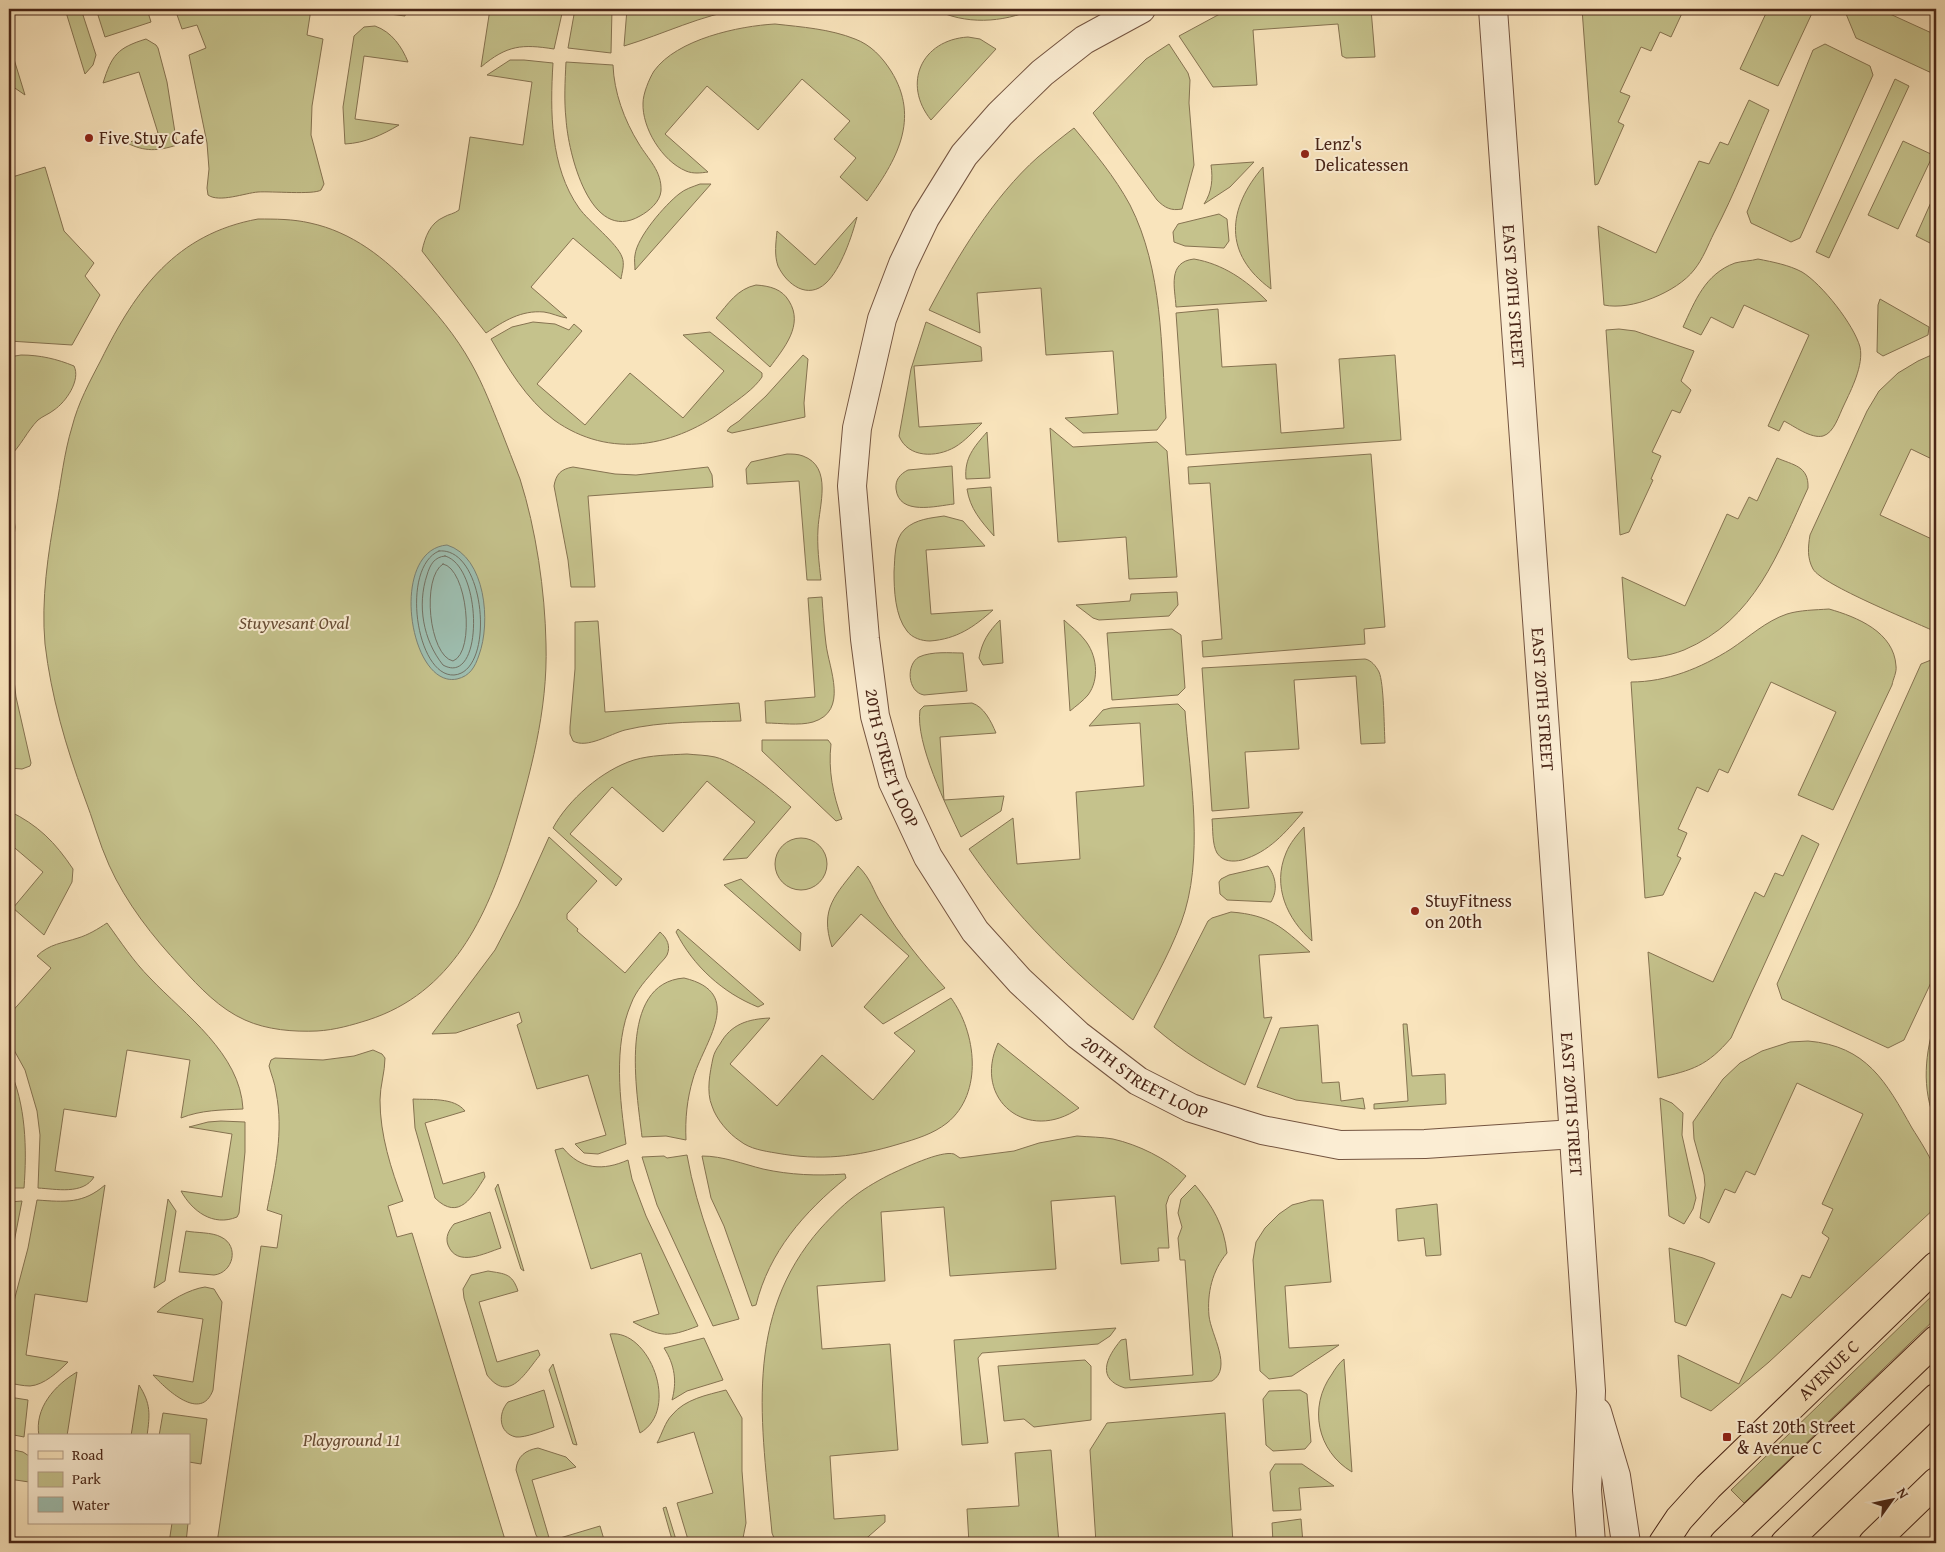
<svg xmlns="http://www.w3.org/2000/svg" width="1945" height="1552" font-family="'Gentium Book Plus',serif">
  <rect width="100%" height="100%" fill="#f9e4bc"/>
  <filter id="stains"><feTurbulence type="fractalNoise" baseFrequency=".004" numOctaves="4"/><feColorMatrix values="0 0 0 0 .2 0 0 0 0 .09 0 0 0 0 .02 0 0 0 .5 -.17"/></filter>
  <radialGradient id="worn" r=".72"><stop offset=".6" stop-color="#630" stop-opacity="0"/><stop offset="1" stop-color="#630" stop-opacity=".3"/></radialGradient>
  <path fill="#c5c28c" stroke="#867351" d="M65,9H81L96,55L93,65L85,74Z
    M96,9H147L151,22L105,37Z
    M175,9H311L307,35L323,39L312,106L311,135L324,184L321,190C314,195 271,191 258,192C245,193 219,203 208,195L207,188L209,169L207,143L189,55L206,48L197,25L182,29Z
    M369,9H368H406L405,16L374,12Z
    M490,9H563L554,49C522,44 507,45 481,67Z
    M575,9H612L611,53L568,48Z
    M627,9H742C701,15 664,34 624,46Z
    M833,9H880C864,16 849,13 833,9Z
    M934,9H933H1034C1002,23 965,25 934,9Z
    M1229,9H1371L1375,57L1346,58L1342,56L1338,24L1253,30L1257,85L1213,87L1179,36Z
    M1582,9H1684L1671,37L1660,32L1651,51L1641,47L1620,92L1630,96L1618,122L1624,125L1598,184L1595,185Z
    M1768,9H1814L1778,86L1740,69Z
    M1844,9H1879L1936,35V75L1856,38Z
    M775,24C802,27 830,29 855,39C871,45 882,57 891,71C921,119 896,161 867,201L840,177L856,158L834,139L850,121L802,79L758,130L707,86L665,134L708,172C701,173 693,174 686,171C662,161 642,128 643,103C643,94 649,79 654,71C677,39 739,26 775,24Z
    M375,26C392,32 402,47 408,62L364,56L355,119L399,125C382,135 365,143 345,144L343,107L354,36L364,27Z
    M968,37L980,39L996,49L931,120C902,84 921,40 968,37Z
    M146,39L156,45L158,48L167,82L177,145C158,151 145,152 127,143L158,133L139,72L103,83C112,55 117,48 146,39Z
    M9,43L25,95L9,84Z
    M1169,44L1188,73L1190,80L1189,103L1194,165L1182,209C1171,211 1165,208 1157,200L1093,113L1146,59Z
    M1825,44L1870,66L1873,75L1800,238L1791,242L1751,223L1747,212L1813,50Z
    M510,60H524L553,63C550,111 550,167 579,208C589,222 617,243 622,257C625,264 622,272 621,279L573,238L531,287L567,318C559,317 552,313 544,312C521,310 504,321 486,333L422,251C425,237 430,223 444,217C449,214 454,214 459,210L470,137L523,145L532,82L487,75Z
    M566,62L613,65C614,92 624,120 639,144C648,159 662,171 661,191C660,202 649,211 640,216C590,245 568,152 566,119C564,101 565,81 566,62Z
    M1895,79L1909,86L1829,258L1816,252Z
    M1749,100L1769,110C1751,151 1735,193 1714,233C1708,245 1703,259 1694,270C1677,292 1631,311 1604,305L1598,226L1656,253L1699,161L1709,164L1720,142L1728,145Z
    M1074,128C1094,152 1115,177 1130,205C1163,270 1161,347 1166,418L1157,430L1083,433L1065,418L1118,414L1113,351L1046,355L1041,288L977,293L980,333L929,310C957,257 993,197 1038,157C1050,147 1062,137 1074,128Z
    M1903,141L1933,155L1898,229L1868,215Z
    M1254,162L1230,187L1204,204C1212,192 1213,179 1211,165Z
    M45,167L64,231L94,263L85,276L100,295L72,345L9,341V178Z
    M1263,167L1271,289C1223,254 1227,209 1263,167Z
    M700,184H711L635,270C635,265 634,259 635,255C637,237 665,205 679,194C685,189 692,187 700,184Z
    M1936,191V246L1916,236Z
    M1219,214L1227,219L1229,241L1224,248L1185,246L1174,242L1173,232L1178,224Z
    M857,217C852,236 841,269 826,283C808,300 787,285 778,266C774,255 776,242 777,231L815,265Z
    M258,219C275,219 293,219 310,223C352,232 385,258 414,289C436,312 456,336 471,363C483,384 492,408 501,430C507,446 514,463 520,479C536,529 545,591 546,644C548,711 530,775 511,839C487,917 452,993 368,1020C352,1025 335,1030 317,1031C294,1032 267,1030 245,1020C220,1009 200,988 181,967C153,937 126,903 109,865C99,843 93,819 84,796C66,747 51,696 45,644C41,599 48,554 56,509C61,482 64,453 72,427C78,403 90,381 101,360C136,289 176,234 258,219Z
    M1194,259C1223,264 1246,280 1267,301L1176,307C1175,288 1167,262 1194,259Z
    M1758,259C1773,262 1789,265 1802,272C1822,284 1854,325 1860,347C1864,365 1851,390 1844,405C1839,415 1834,433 1823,436C1811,439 1794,426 1784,421L1779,431L1768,426L1809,335L1744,305L1733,328L1711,317L1701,335L1683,327C1695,301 1705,274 1735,263C1742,261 1751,261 1758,259Z
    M756,285C770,286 782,289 789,301C804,325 784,348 770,367L716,318C728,304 737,289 756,285Z
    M1880,299L1929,327L1928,335L1883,356L1877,352L1878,305Z
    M1218,309L1222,367L1276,364L1281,433L1344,428L1339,359L1395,355L1401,440L1186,455L1176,313Z
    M533,322L555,324L569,330L574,324L582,331L537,384L585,425L630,373L683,418L724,371L683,335L710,332L762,373V377C754,389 739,399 728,407C676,447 610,460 554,420C526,399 508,368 491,339L512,327Z
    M926,322L981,347L982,361L914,366L919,427L982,423C973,432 965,441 955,447C936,458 908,458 899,436L911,369Z
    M1619,329L1635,331L1694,351L1681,381L1691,390L1680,413L1672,410L1652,452L1661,456L1651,479L1653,480L1629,532L1620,535L1606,330Z
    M1936,353V461L1911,449L1880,515L1936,541V632C1915,622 1822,585 1813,569C1807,558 1808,547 1810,535L1867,411L1879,391L1898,373L1918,361Z
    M21,355C40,355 57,359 74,366C81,380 66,402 54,410C49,414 43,416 38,420C27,431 21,446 9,457V425L12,420L9,417V357Z
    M803,355L808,359L804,403L805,417L732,433L727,431L730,427L739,421L766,396Z
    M1050,428L1073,447L1157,442L1167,451L1177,577L1129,579L1126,537L1058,542Z
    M987,432L990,478L966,479C964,458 974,447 987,432Z
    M787,454C792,454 798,454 803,456C833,467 819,506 818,529C817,546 819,563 821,580H807L799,481L747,484L746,469L751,462Z
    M1371,454L1385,627L1364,629L1365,644L1203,657L1202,641L1222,639L1210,483L1189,484L1188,467Z
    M1777,458C1793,465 1809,466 1808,488C1778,553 1755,620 1684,650C1667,657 1648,658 1631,660L1628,658L1622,577L1685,606L1727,514L1738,519L1749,497L1757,501Z
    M952,466L954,504C936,506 899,516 896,489C895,480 900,474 908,470Z
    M573,467L615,474L636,475L708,467L712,475L713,487L588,496L595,587H571L568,560L554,486C556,474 561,469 573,467Z
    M991,487L994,536C981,521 970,509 967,489Z
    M9,512L14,519L15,527L11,571V627H9Z
    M944,516L963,521L985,546L926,550L931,614L993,610C974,627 957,639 930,641C922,641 912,638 907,631C895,616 894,590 894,572C895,558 894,539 905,529C916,519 931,518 944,516Z
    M1177,592L1178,605L1169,616L1099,620L1093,618L1076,605L1130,601L1131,594Z
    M822,597C823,612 824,628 826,644C829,669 849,711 813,722C799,726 780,723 766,723L765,701L815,697L808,598Z
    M1829,609C1857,617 1894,632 1896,666C1897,672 1893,679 1892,685L1833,810L1798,795L1836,712L1771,682L1728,773L1719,769L1708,792L1697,787L1678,829L1687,833L1677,856L1681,858L1663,895L1645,898L1631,682C1667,682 1701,668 1731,649C1749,637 1766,621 1787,614C1800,610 1815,610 1829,609Z
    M1000,620L1003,663L983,665L979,658C982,642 988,632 1000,620Z
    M1064,620C1070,626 1079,632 1084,639C1097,654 1100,679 1088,695C1083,701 1076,706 1070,711Z
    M598,621L605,712L739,703L741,721C702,722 662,721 625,730C610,734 587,749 573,741L570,734V727L575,669V622Z
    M1172,629L1181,635L1185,688L1178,695L1112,700L1107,633Z
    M963,653L967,691L924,695C907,692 906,664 919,657C932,651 950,653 963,653Z
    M1936,658V972L1904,1040L1888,1048L1782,999L1777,984L1921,664Z
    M1365,659C1371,660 1376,666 1379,672C1384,683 1384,727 1385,743L1361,744L1356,676L1294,680L1299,749L1245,752L1249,808L1212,811L1202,668Z
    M9,663H12L16,697L31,763L30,766L22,769L9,768Z
    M972,703C984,707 991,721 996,733L940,737L944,800L1004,796L1001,811L961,837C947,807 915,743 920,710L924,706Z
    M1178,704L1185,711C1190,778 1205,859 1181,923C1168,957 1150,988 1133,1020C1070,970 1015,916 969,849L1013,818L1017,864L1080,859L1076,792L1144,786L1140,723L1089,726L1103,710L1111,708Z
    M762,740H828L831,744C828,770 833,795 842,819L836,821L762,751Z
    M687,754C696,755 706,755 715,757C739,763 772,791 791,807L747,858L723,860L755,822L707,781L663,832L612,787L570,834L622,879L616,886L553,828C568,800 602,770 634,760C651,755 669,755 687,754Z
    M9,811C38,825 55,842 73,869L72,882L44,935L13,908L43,872L9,843Z
    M1303,812C1285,833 1269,852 1242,860C1233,862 1223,862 1217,853C1212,844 1213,829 1212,819Z
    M1304,827L1312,941C1287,919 1272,886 1286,853C1290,843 1297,835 1304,827Z
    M1802,835L1819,844L1731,1038C1707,1066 1693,1070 1658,1078L1648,952L1713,982L1755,892L1764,897L1775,873L1783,876Z
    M549,837L597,881L567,914V919L578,929L577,931L625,973L660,932C667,938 671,946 667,955C665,959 660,963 657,967C647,979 636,990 631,1004C613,1046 620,1100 626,1144L598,1154L584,1153L575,1144L606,1135L588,1075L537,1089L517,1025L522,1022L519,1012L456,1033L432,1034L495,950L518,906Z
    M775 864a26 26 0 1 1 52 0a26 26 0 1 1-52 0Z
    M858,866C872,880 872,889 882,905C899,935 922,962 945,988L883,1024L864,1007L909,956L861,914L832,947C819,908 836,895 858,866Z
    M1268,866C1276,877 1278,890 1271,902L1227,900L1220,894L1219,882L1221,879L1229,875Z
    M741,879L801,933L800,951L724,885Z
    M1231,912C1270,915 1282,927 1310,952L1259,955L1264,1018L1272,1017L1245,1085C1210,1068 1184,1053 1154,1027L1208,921L1212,918Z
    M107,923C121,942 133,961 150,978C185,1015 240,1053 243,1109C221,1110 201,1110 181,1118L190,1060L127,1050L116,1117L64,1109L55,1171L94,1177C83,1195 56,1189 38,1188L40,1135L37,1111L25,1070L9,1041V1015L51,968L37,956C49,944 63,943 78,938C88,935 98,929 107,923Z
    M678,929L764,1004L758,1007C723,993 693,966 676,932Z
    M684,978C747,993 703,1043 693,1079C687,1099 685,1119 686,1140L666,1136L642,1137C637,1093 617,983 684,978Z
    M951,998C976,1032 984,1093 947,1123C933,1134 916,1139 899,1144C856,1157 820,1161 776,1153C764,1151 750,1149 740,1141C729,1134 716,1119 712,1106C706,1092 710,1072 713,1058C714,1053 717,1048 720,1044C731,1024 748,1019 770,1018L730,1064L777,1106L822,1055L873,1100L915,1051L894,1033Z
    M1936,1018V1123C1921,1088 1925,1053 1936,1018Z
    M1403,1024H1407L1412,1076L1445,1074L1446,1104L1374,1109V1104L1408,1101Z
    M1318,1025L1322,1083L1339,1082L1341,1101L1363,1098L1365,1109L1296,1100L1257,1087L1280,1028Z
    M1808,1041C1867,1046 1886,1082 1912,1128C1919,1139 1933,1161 1936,1172C1939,1182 1936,1197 1936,1207L1769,1362L1711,1411L1681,1397L1678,1355L1739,1384L1782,1294L1791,1298L1802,1275L1810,1278L1829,1238L1822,1233L1833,1209L1822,1204L1863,1114L1797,1083L1755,1175L1746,1171L1735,1193L1725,1189L1709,1223L1700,1218L1705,1185L1704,1175L1694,1139L1693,1122L1723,1079L1740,1063L1762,1051L1790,1042Z
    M998,1043L1079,1108C1028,1144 972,1100 998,1043Z
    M373,1050L382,1054L385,1058C385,1072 380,1086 380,1100C380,1135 391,1169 403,1201L388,1206L397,1237L412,1233L506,1543H217L261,1246L277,1248L282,1215L267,1210C275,1170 284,1132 276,1092C275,1083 271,1074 269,1066L271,1060L275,1058L323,1060L354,1056Z
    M9,1068C26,1104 27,1149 24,1188H9Z
    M1660,1098L1672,1103L1683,1113L1682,1135L1696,1198L1693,1209L1684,1224L1669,1216Z
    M413,1099C429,1100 454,1097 465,1111L425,1123L443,1184L484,1172L485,1177C473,1196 459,1222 435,1198L415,1128Z
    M221,1121L245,1122V1152L239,1213L237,1217C213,1227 192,1211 181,1191L222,1197L232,1134L189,1127L208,1122Z
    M1077,1136C1089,1137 1102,1137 1113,1139C1139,1145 1165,1158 1186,1176L1169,1196L1166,1205L1169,1248H1158L1159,1261L1121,1264L1115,1196L1051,1201L1056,1269L950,1276L944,1207L881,1212L885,1281L817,1286L822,1349L890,1344L898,1450L830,1456L834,1519L885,1515V1522L861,1543H776L772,1533C762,1425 742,1317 821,1228C844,1203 858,1191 889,1175C902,1169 941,1150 954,1154C956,1155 958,1157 960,1158L1014,1151L1039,1143Z
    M563,1148C581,1170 603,1171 628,1160L632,1179L646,1216L698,1326C667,1338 661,1337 633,1322L659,1314L641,1253L591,1269L555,1150Z
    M687,1155C697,1213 720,1264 739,1319L713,1326L657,1205L642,1157L664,1156L667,1158Z
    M702,1156C723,1156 743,1164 763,1169C790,1175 817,1176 845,1174L846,1178C804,1212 769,1252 756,1305L752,1306L724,1226L711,1198Z
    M498,1184L524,1271L521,1269L495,1189Z
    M105,1185L87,1302L35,1294L26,1355L68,1362C58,1372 44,1385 30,1386C23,1386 15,1384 9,1383V1320L28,1248L37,1200C65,1202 83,1204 105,1185Z
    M1195,1185C1213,1206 1224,1226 1227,1253C1212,1271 1207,1293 1209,1316C1211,1335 1233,1368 1212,1381L1125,1388C1096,1379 1106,1358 1121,1340L1126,1339L1130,1380L1193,1375L1185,1260H1180L1178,1238L1182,1227L1178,1213L1181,1199Z
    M168,1199L176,1211L165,1281L154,1288Z
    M1311,1200H1323L1331,1282L1285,1286L1289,1348L1339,1345L1292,1376L1269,1379L1260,1371L1253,1260L1256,1242L1265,1228L1279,1214L1292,1205Z
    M22,1201L9,1268V1202Z
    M1437,1204L1441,1255L1426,1256L1424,1238L1398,1241L1396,1209Z
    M490,1212L501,1248C485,1253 457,1268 448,1245C445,1237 449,1230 454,1224Z
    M186,1231C196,1233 212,1232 221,1237C240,1246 233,1273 214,1275L179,1272Z
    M1669,1248L1703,1258L1715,1263L1686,1326L1675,1322Z
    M488,1271C505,1274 512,1273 518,1291L479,1302L497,1362L538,1350L540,1355C525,1373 509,1404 487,1375L464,1298L463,1289L471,1275Z
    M205,1287L214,1289L222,1302L213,1390C201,1423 166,1389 153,1375L193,1382L203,1319L157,1312C168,1301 190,1289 205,1287Z
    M1936,1292V1318L1744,1503L1731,1490Z
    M1116,1328L1110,1336L1098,1344L982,1353L978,1358L988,1443L962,1445L954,1340Z
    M610,1334C649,1329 681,1409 640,1433Z
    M704,1338L723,1380L687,1391L672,1400C677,1382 675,1365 664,1348Z
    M1344,1359L1352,1472C1317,1451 1308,1407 1332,1374C1335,1369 1339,1363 1344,1359Z
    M1085,1360L1091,1366V1420L1034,1427L1024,1419L1004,1421L998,1366Z
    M553,1364L577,1445L573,1444L549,1370Z
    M77,1372L67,1436H39C34,1408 55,1385 77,1372Z
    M139,1385C151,1404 150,1414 147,1436H131Z
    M544,1390L554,1427C545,1430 525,1438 516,1437C498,1433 498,1413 508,1402Z
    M726,1390L742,1418V1471L746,1523L742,1543H689L677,1503L713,1493L694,1432L657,1443C662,1434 665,1422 672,1415C685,1399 707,1395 726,1390Z
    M1300,1390L1307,1394L1311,1442L1305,1449L1273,1451L1266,1445L1263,1399L1269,1391Z
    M9,1397L28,1400L24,1437L9,1434Z
    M163,1413L207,1419L201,1464L189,1462V1436H159Z
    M1225,1413L1233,1543H1096L1090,1450L1107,1423Z
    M538,1448L566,1457L576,1467L532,1480L550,1541L600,1526L605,1543H541L536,1535L516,1470C517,1456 526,1450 538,1448Z
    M9,1449L23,1452L29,1456V1482L9,1479Z
    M1051,1450L1059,1543H969L967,1509L1019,1506L1015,1453Z
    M1275,1464H1302L1334,1486L1299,1488L1301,1510L1273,1511L1270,1472Z
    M666,1507L677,1543H673L663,1508Z
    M1301,1519L1303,1543H1273L1272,1523Z
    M172,1523H188L186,1543H169Z"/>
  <path fill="#9ebfb1" stroke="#7c8173" d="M447,545C486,557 491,623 479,655C475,667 470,676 457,679C409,689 388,550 447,545Z"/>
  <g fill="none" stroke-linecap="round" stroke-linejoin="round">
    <path stroke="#737264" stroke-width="1" d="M439,551C486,546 496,672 454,675C416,677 400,567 439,551Z
      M445,556C483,566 484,688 443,665C423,640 417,605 427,575C430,565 434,557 445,556Z
      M443,564C467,568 476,652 453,661C429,656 421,577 443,564Z"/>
    <g stroke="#745440" stroke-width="30">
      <g id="minor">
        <path id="s1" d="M1141,9L1084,40L1042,73L1000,114L964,155L925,218L903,264L882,319L857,428L852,486L865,639L875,716L893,782L928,857L975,931L1020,981L1078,1035L1138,1081L1191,1108L1262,1130L1340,1145L1425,1144L1574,1134"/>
      </g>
    </g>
    <g stroke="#745440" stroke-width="30">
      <g id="tertiary">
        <path id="s2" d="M1493,9L1570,1078L1591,1391L1587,1490L1591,1543"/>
        <path d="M1597,1412L1616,1476L1626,1543"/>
      </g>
    </g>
    <g stroke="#482416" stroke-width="30">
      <g id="primary">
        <path id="s3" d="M1663,1543L1679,1519L1708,1487L1936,1266"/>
        <path d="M1724,1543L1936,1340"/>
      </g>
    </g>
    <g stroke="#482416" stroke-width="30">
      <path id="motorway" d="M1785,1543L1936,1398
        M1873,1543L1936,1482"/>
    </g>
    <use href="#minor" stroke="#fbedd3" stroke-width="28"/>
    <use href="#tertiary" stroke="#fbedd3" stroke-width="28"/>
    <use href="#primary" stroke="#f9e4bc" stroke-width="28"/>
    <use href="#motorway" stroke="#f9e4bc" stroke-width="28"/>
  </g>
  <g fill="#8f2418" stroke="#fbedd3" stroke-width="2">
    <circle cx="89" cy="138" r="5"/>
    <circle cx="1305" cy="154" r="5"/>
    <circle cx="1415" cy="911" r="5"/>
    <rect x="1722" y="1432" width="10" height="10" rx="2.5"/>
  </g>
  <g text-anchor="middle" stroke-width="4" stroke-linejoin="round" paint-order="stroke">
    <g font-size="18" fill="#482416" stroke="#fbedd3" text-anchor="start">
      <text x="99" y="144">Five Stuy Cafe</text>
      <text x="1315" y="150">Lenz's<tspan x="1315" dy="21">Delicatessen</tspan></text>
      <text x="1425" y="907">StuyFitness<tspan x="1425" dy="21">on 20th</tspan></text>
      <text x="1737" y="1433">East 20th Street<tspan x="1737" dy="21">&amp; Avenue C</tspan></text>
    </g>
    <g font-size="18" fill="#482416" stroke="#fbedd3">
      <text dy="6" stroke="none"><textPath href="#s2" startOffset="288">EAST 20TH STREET</textPath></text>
      <text dy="6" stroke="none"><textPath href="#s2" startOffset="692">EAST 20TH STREET</textPath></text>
      <text dy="6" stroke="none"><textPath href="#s1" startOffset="862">20TH STREET LOOP</textPath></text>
      <text dy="6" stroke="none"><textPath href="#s1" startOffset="1282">20TH STREET LOOP</textPath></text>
      <text dy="6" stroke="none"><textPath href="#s2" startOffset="1098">EAST 20TH STREET</textPath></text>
      <text dy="6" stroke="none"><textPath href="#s3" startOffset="240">AVENUE C</textPath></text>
    </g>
    <g font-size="18" font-style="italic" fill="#674c34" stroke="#fbedd3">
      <text x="294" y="629">Stuyvesant Oval</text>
      <text x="352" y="1446">Playground 11</text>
    </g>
  </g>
  <rect width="1945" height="1552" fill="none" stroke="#f9e4bc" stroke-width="30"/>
  <rect x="10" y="10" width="1925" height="1532" fill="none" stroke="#482416" stroke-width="2.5"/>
  <rect x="15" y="15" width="1915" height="1522" fill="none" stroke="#482416"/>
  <rect x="28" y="1434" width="162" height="90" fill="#fbedd3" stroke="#b39d87"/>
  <rect x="38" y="1451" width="25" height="8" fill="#f9e4bc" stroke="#b39d87"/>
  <text x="72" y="1460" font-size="15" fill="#482416">Road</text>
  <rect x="38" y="1472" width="25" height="15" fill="#c5c28c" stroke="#b39d87"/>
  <text x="72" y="1484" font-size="15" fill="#482416">Park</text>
  <rect x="38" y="1497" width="25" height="15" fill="#9ebfb1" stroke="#b39d87"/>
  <text x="72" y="1510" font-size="15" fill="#482416">Water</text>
  <g transform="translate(1892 1500) rotate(57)" stroke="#fbedd3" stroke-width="4" paint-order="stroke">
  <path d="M0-4L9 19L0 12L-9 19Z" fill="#482416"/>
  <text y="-8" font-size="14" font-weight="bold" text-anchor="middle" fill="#482416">N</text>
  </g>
  <rect width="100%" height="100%" filter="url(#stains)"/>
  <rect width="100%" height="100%" fill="url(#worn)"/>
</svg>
